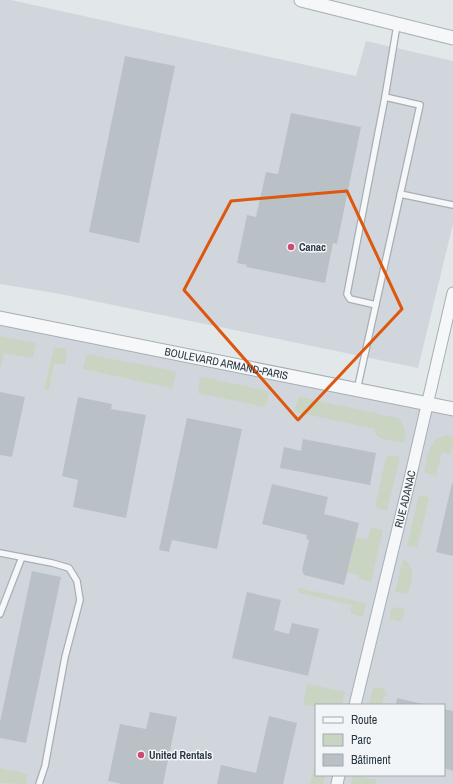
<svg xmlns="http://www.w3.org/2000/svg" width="453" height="784" font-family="'Archivo Narrow',sans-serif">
  <rect width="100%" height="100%" fill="#e2e7ea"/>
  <path fill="#d0d6dc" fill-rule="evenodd" d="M0,0H11L356,76L366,41L453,61V224L418,368L55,293L0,284Z
    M0,318L453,409V784H0ZM316,705H444V775H316Z"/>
  <path fill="#cad4c3" d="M0,336L35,343L36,344L33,358L4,353L0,370Z
    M54,347L67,349V350L65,365L54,363L49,390L44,389Z
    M87,354L174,371L176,373L172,388L83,369Z
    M202,377L268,391L269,392L266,405L264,407L198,393L200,378Z
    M300,397L398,418C405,426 406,433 404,443L382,439L375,434V429L296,412L295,411L298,398Z
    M447,435L453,437V445L450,454L442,452L436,476L424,473C427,458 428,438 447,435Z
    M389,455L400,457L387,511L375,507L386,458Z
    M419,495L428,497L429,499L417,548L407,546Z
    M371,527L383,530L371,582L359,579V575L347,572L355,537L367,540Z
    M403,559C417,568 412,580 408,594L395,592Z
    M299,588L366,603L363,617L352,614L350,612L352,605L299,593L298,589Z
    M392,607L405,609L402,622L389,619Z
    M307,684L345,692L342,705H316V707L303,705Z
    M373,687L384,689L387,693V696L384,697L382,705H369Z
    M316,759V775H325L323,784H310Z
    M0,768L28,774L26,784L0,783Z
    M353,775L377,780L376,784H351Z"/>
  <path fill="#b9c1c7" d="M125,56L175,66L139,243L89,232Z
    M291,113L361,127L337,244L333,243L325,283L246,267L247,265L237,263L247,215L256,217L266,172L278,174Z
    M0,392L25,397L12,457L0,455Z
    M78,397L112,404L111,409L146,415L126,518L73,507L78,480L62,476Z
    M187,418L242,429L217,549L172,540L169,552L159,550Z
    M303,439L376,453L370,485L280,468L284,447L301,451Z
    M452,483H453V556L436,552Z
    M272,484L328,497L324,514L359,523L344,585L304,575L302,570L309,540L306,539L307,535L262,524Z
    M32,571L61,577L26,743L0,738V722Z
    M247,592L281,600L274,630L289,634L292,623L319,629L308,676L232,658Z
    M397,698L423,704V705H396Z
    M444,709L453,711V771L444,768Z
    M150,712L177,717L163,784H122L108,781L120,724L146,729Z
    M269,716L297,723L283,784H217L221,765L256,773Z"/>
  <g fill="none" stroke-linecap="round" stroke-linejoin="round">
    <g stroke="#a7afb4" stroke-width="8">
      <path id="service" d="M400,194L453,205
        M376,305L350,299L347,294L385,97
        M357,390L420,105L385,97L397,25
        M0,553L52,563L69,568L77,581L80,600L65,657L45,766L39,784
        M0,614L22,557"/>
    </g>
    <g stroke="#a7afb4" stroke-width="13">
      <g id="minor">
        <path id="s1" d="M355,705L409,483L453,293"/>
        <path d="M337,784L339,775"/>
      </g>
    </g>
    <g stroke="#a7afb4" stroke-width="15">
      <g id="tertiary">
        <path d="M301,0L453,38"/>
        <path id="s2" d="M0,318L453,409"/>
      </g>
    </g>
    <use href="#service" stroke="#f5f7f8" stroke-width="5.5"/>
    <use href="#minor" stroke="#f5f7f8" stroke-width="11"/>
    <use href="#tertiary" stroke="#f5f7f8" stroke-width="13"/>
  </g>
  <path fill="none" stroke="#de570f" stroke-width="3" stroke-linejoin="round" d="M347,191L402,309L298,420L184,290L231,201Z"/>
  <g fill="#cc4a73" stroke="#f2f5f7" stroke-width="1.5">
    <circle cx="291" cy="247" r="4"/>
    <circle cx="141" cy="755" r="4"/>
  </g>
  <g text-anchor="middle" stroke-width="3" stroke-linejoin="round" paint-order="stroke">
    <g font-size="11" font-weight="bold" fill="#2a3742" stroke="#f2f5f7" text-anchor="start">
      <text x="299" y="251">Canac</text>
      <text x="149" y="759">United Rentals</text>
    </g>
    <g font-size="11" fill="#2a3742" stroke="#f2f5f7">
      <text dy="4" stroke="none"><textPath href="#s2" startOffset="231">BOULEVARD ARMAND-PARIS</textPath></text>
      <text dy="4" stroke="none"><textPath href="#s1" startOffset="212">RUE ADANAC</textPath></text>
    </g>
  </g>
  <rect x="315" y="704" width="130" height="72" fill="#f2f5f7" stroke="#a2a9af"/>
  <rect x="323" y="717" width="20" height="6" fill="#f5f7f8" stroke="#a2a9af"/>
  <text x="351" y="724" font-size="12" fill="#2a3742">Route</text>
  <rect x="323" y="734" width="20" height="12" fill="#cad4c3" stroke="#a2a9af"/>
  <text x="351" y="744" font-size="12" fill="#2a3742">Parc</text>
  <rect x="323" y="754" width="20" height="12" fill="#b9c1c7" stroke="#a2a9af"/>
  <text x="351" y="764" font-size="12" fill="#2a3742">Bâtiment</text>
</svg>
